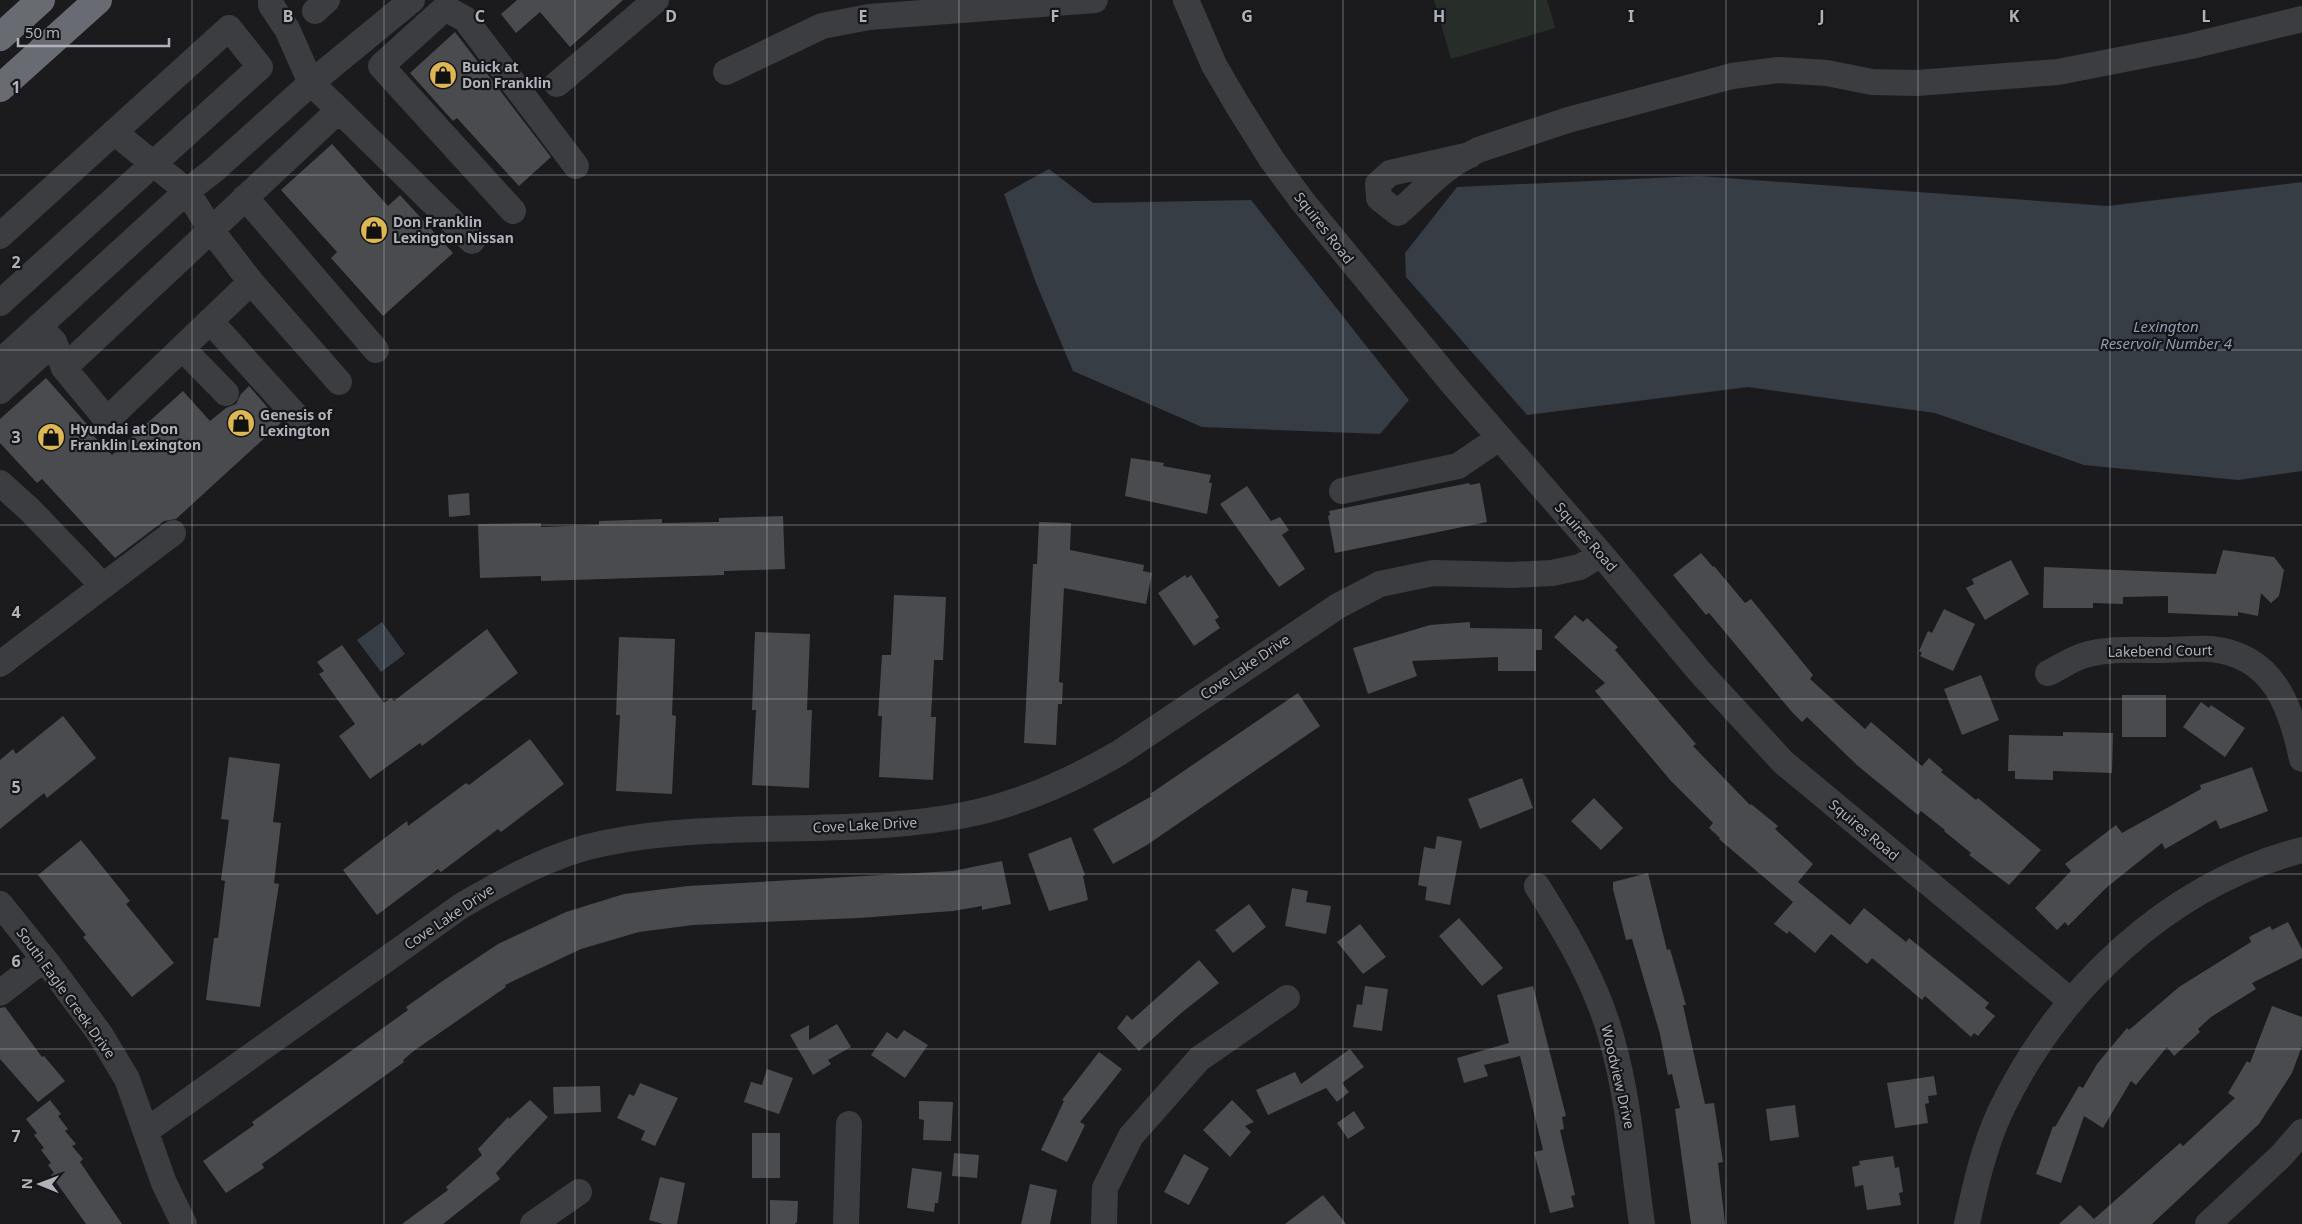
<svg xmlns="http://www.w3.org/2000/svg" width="2302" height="1224" font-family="'Noto Sans',sans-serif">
  <rect width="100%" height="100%" fill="#1b1b1d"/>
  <path fill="#272e29" d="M1434,0H1547L1555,28L1451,59Z"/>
  <path fill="#363d45" d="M1049,169L1093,203L1251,200L1409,400L1380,434L1202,427L1073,371L1036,283L1004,194Z
    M1699,176L2108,206L2302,182V471L2238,480L2084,465L1935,413L1748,387L1527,415L1406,277L1405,253L1457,187Z
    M382,622L405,654L381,672L357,640Z"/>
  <path fill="#4a4b4f" d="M517,0H623L570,47L540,12L516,33L501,14Z
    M455,32L551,157L519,186L457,118L453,121L410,73Z
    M332,144L388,206L400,195L453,253L383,316L331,258L337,252L281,190Z
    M46,378L93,431L91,433L112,455L183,391L210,421L226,408L236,404L241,394L249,386L281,423L176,519L164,521L115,558L42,479L37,483L0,443V419Z
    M1131,458L1164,463L1163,466L1211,475L1209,483H1212L1207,514L1125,496Z
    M1469,483L1470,485L1480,483L1487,522L1335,553L1328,516L1330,515L1329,511Z
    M1247,486L1271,521L1280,517L1289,530L1282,535L1305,569L1279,587L1220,504Z
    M469,493L470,515L449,517L448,495Z
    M783,516L785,569L724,571V575L604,579L541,581V576L480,578L478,524L541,523V527L599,525V521L662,519V523L719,522V518Z
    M1039,522L1071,523L1070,550L1144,565L1143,571L1152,573L1146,604L1064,588L1059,682L1063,683L1062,704H1058L1056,745L1024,743L1033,564H1037Z
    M2223,550L2274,557L2284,570L2279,596L2271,603L2261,593L2258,616L2238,612V616L2168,613V596L2123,597V604L2093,603V608H2043L2044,567L2216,574Z
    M1701,553L1713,567L1714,566L1745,603L1751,599L1813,675L1810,679L1865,729L1871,722L1922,766L1929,758L1943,770L1941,772L1976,800L1978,798L2041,850L2009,885L1969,855L1971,853L1944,831L1945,830L1921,811L1918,815L1858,766L1807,717L1802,722L1792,712L1709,613L1706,615L1673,575Z
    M2011,560L2029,594L1985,620L1966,588L1974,584L1972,579Z
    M1185,575L1187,578L1191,575L1219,617L1215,620L1220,628L1194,646L1158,593Z
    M894,595L946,597L943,660H934L931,717H936L933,780L879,777L882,716H878L882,655H891Z
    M1944,609L1975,624L1953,671L1920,656L1922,653L1919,651L1928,631L1932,633Z
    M1575,615L1583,622L1587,618L1618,647L1615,650L1696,744L1693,746L1750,805L1751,804L1778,826L1775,829L1813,864L1798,882L1850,925L1864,908L1906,942L1909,938L1989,1003L1985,1008L1995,1016L1978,1036L1974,1033L1971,1037L1925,996L1922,1000L1872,958L1867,964L1831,934L1815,953L1789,931L1787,934L1774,924L1793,902L1719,839L1720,838L1709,828L1713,823L1671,781L1595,691L1605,683L1554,637Z
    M1470,622V628L1542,629V650H1536V671H1498V657L1412,661L1417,676L1368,694L1353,648L1430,625Z
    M487,629L518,673L422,746L420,743L370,779L339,736L355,724L319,674L324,671L317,662L342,645L384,703L391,698L394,701Z
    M755,632L810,634L807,710H812L809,788L752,785L756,710H752Z
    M619,637L675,639L672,715L676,716L672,794L616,791L620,715H616Z
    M1981,675L1999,720L1962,735L1944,689Z
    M1298,693L1320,726L1147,845L1113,864L1093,829L1152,796L1150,794Z
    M2122,695H2166V737H2122Z
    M2201,702L2209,708L2211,705L2245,728L2225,757L2183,727Z
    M63,716L96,758L47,798L44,793L0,829V760L13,749L16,754Z
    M2063,732L2113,733L2112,773L2053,771V780L2015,779V771H2008L2009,735L2063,736Z
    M530,739L564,784L501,832L498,829L441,872L438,869L377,915L343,870L407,821L408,826L466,783L469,785Z
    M229,757L280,764L273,822L281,823L274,883L279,884L260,1007L206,1000L214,938H218L225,881L221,880L229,820L221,819Z
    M2252,767L2268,811L2220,829L2216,820L2165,849L2162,843L2106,888L2068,926L2065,922L2057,930L2035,908L2071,871L2065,864L2116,825L2122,833L2201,789L2200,785Z
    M1522,778L1533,808L1480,829L1468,799Z
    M1594,798L1623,828L1601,850L1571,821Z
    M1437,836L1462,841L1450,905L1425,900L1427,887L1418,885L1424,847L1435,849Z
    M1071,837L1085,875L1083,876L1088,900L1049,911L1028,854Z
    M81,840L130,901L126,904L174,963L132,997L83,937L86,935L38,875Z
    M1002,861L1011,904L982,910V906L953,911L859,918L693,925L639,932L581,949L505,985L506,987L415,1050L403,1060L404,1062L262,1164L264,1168L226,1193L203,1161L254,1125L252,1122L408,1010L406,1007L444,980L498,944L566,912L624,894L688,886L953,871Z
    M1648,873L1667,950L1670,949L1686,1005H1683L1705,1104L1714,1103L1723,1162L1718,1163L1725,1224H1691L1675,1109L1680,1108L1672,1074L1668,1075L1660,1034L1632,939L1626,940L1613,889V882Z
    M1292,888L1308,891L1306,902L1331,906L1326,934L1285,926Z
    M1249,904L1266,927L1233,953L1215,930Z
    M1459,918L1503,968L1482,986L1439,936Z
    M2288,922L2302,949V958L2252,983L2256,989L2211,1017L2198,1029L2200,1032L2174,1056L2167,1047L2136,1085L2131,1081L2103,1128L2084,1116L2061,1183L2036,1174L2053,1126L2055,1127L2079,1086L2083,1088L2097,1064L2127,1028L2129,1030L2179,987L2251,942L2249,937L2270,926L2272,930Z
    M1360,924L1386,957L1363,974L1337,942Z
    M1199,960L1219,983L1180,1014L1139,1051L1117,1028L1127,1015L1132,1020Z
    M1365,986L1388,989L1382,1031L1353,1027L1357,1004L1362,1005Z
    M1533,986L1566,1116L1562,1117L1564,1129L1560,1130L1575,1195L1571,1196L1574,1207L1550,1213L1534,1152L1543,1150L1520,1056L1484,1065L1488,1076L1464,1083L1457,1058L1509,1043L1497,995Z
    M2272,1006L2302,1017V1046L2292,1073L2259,1124L2152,1224H2059L2080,1205L2094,1219L2180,1143L2183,1146L2235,1098L2228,1093L2247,1061L2250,1063Z
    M5,1007L42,1057L44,1056L65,1081L38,1102L0,1059V1008Z
    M837,1024L851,1047L828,1060L831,1064L813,1075L790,1035L809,1025V1040Z
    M904,1030L928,1045L905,1078L871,1055L887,1032L897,1039Z
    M1350,1049L1364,1067L1342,1083L1349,1092L1337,1102L1326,1088L1268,1115L1256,1090L1295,1072L1301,1084Z
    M1099,1052L1122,1069L1080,1122L1085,1125L1067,1162L1041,1150L1064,1101L1062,1100Z
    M767,1069L793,1078L779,1114L744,1102L751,1082L762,1085Z
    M1934,1076L1937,1095L1928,1096L1929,1103L1925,1104L1928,1123L1895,1128L1887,1083Z
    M640,1083L678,1098L655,1146L641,1140L645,1131L617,1118L629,1094L634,1096Z
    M600,1086L601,1112L554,1114L553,1087Z
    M50,1100L61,1114L58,1116L68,1129L65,1131L76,1144L72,1146L83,1159L80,1162L122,1224H86L51,1175L54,1173L48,1165L51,1163L41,1150L44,1148L34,1135L37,1133L26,1119Z
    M530,1100L548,1117L496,1173L500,1179L443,1224H402L448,1190L446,1187L482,1155L478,1149L508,1117L509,1119Z
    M1232,1100L1254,1122L1245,1126L1251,1132L1230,1157L1203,1130Z
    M919,1101L953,1102L951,1141L923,1140L924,1120L919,1119Z
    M1795,1105L1799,1137L1770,1141L1766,1109Z
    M1354,1111L1365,1128L1348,1139L1337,1123Z
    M752,1133H780V1178H752Z
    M954,1153L979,1155L977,1178L952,1176Z
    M1184,1154L1209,1168L1189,1205L1164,1192Z
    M1893,1156L1895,1168L1899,1167L1903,1192L1899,1193L1901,1205L1867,1210L1863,1185L1855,1187L1852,1167L1860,1165L1859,1161Z
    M912,1168L942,1172L938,1203H935L934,1212L907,1208Z
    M660,1177L685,1183L677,1224H663L649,1220Z
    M1030,1184L1057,1190L1050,1224H1021Z
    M1323,1195L1346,1224H1285Z
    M770,1200L798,1201L797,1222L795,1224H770Z"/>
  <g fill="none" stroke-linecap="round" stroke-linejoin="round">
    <path stroke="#3c3d41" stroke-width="26" d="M1186,0L1214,65L1238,106L1272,160L1303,202L1452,383L1601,554L1699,671L1783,762L2071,1001
      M315,11L327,0
      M726,72L822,26L869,17L1095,0
      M557,84L656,0
      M339,110L472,241
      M114,132L187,191L211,230L251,282L339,382
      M1470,155L1390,173L1378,184L1379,198L1398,213C1416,198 1432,179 1451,166C1460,160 1469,155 1478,150L1568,120L1732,76L1779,70L1827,73L1872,82L1917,83L2058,72L2191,46L2302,19
      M245,197L376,350
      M513,211L381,66L445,8L465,19L576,166
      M0,236L229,28L260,67L0,303
      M210,321L298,418
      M39,326L54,342L64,368L339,110L311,83L287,29L271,5V0
      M182,348L226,393
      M0,362L187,191L213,171L311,83L412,0
      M64,368L107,420L251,282
      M0,391L54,342
      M0,483L31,511L103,586
      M1342,491L1458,466L1499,438
      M0,664L173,533
      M2048,673C2059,668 2070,660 2082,656C2107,648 2135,650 2161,650C2177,650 2194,648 2211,649C2273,655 2291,706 2302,759
      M1537,886C1567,934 1597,984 1612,1040C1629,1100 1633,1162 1642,1224
      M0,904L49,965L100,1034L127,1079L164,1183L184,1224
      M0,993L44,959
      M146,1131L461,906C506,880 553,853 605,843C717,820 835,836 947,818C1009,809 1066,784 1119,753L1338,606L1380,584L1433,573L1512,575L1552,573L1580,567L1601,554
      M533,1224L579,1192
      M846,1224L849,1124
      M1104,1224L1105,1188L1131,1136L1199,1059L1287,998
      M1967,1224C1975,1186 1984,1147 2000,1112C2059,989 2168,885 2302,850
      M2208,1224L2281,1156L2302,1132"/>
    <path stroke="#696b72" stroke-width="28" d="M0,37L41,0
      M0,88L98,0"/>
  </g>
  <path fill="none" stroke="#afb2bb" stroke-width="1" stroke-opacity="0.55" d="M192,0V1224M384,0V1224M575,0V1224M767,0V1224M959,0V1224M1151,0V1224M1343,0V1224M1535,0V1224M1726,0V1224M1918,0V1224M2110,0V1224M0,175H2302M0,350H2302M0,525H2302M0,699H2302M0,874H2302M0,1049H2302"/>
  <defs>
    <g id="shop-disc" transform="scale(1.4375)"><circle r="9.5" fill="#ddb753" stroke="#161618"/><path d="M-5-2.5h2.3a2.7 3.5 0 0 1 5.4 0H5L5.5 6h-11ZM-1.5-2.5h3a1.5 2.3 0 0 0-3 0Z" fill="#111"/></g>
  </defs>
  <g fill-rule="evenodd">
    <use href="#shop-disc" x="443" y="75"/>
    <use href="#shop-disc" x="374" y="230"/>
    <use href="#shop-disc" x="241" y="423"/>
    <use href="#shop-disc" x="51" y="437"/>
  </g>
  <g text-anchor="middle" stroke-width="4.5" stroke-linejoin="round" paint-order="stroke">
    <g font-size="14" font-weight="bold" fill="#afb2bb" stroke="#161618" text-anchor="start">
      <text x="462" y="72">Buick at<tspan x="462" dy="16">Don Franklin</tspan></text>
      <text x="393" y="227">Don Franklin<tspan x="393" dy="16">Lexington Nissan</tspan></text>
      <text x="260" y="420">Genesis of<tspan x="260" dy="16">Lexington</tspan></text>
      <text x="70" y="434">Hyundai at Don<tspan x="70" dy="16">Franklin Lexington</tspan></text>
    </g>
    <g font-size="14" fill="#afb2bb" stroke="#161618">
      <text transform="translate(1324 228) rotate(52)" y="5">Squires Road</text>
      <text transform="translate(1586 537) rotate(49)" y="5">Squires Road</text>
      <text transform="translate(2160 651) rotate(-1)" y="5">Lakebend Court</text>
      <text transform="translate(1245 667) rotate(-34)" y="5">Cove Lake Drive</text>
      <text transform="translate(865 825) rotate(-3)" y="5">Cove Lake Drive</text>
      <text transform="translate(1864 830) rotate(40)" y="5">Squires Road</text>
      <text transform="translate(449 917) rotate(-34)" y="5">Cove Lake Drive</text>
      <text transform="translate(66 993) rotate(54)" y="5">South Eagle Creek Drive</text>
      <text transform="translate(1618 1077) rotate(77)" y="5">Woodview Drive</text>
    </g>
    <g font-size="15" font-style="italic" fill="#8b9db1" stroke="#161618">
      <text x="2166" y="332">Lexington<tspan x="2166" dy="17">Reservoir Number 4</tspan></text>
    </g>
  </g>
  <g font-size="16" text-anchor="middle" font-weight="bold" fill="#afb2bb" stroke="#161618" stroke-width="4.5" stroke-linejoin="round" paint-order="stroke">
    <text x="288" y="22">B</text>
    <text x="480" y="22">C</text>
    <text x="671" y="22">D</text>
    <text x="863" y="22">E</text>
    <text x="1055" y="22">F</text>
    <text x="1247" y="22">G</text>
    <text x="1439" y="22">H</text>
    <text x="1631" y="22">I</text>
    <text x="1822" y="22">J</text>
    <text x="2014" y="22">K</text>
    <text x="2206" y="22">L</text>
    <text x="16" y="93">1</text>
    <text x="16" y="268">2</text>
    <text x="16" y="443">3</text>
    <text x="16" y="618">4</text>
    <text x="16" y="793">5</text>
    <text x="16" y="967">6</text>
    <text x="16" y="1142">7</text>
  </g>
  <g transform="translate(40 1184) rotate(271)" stroke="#161618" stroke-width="4" paint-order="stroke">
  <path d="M0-4L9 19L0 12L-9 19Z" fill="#afb2bb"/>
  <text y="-8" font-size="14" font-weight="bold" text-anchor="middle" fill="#afb2bb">N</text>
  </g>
  <path d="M18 38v8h151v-8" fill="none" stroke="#afb2bb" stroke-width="2.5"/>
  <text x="25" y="38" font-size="15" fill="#afb2bb" stroke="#161618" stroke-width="4" paint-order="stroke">50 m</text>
</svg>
